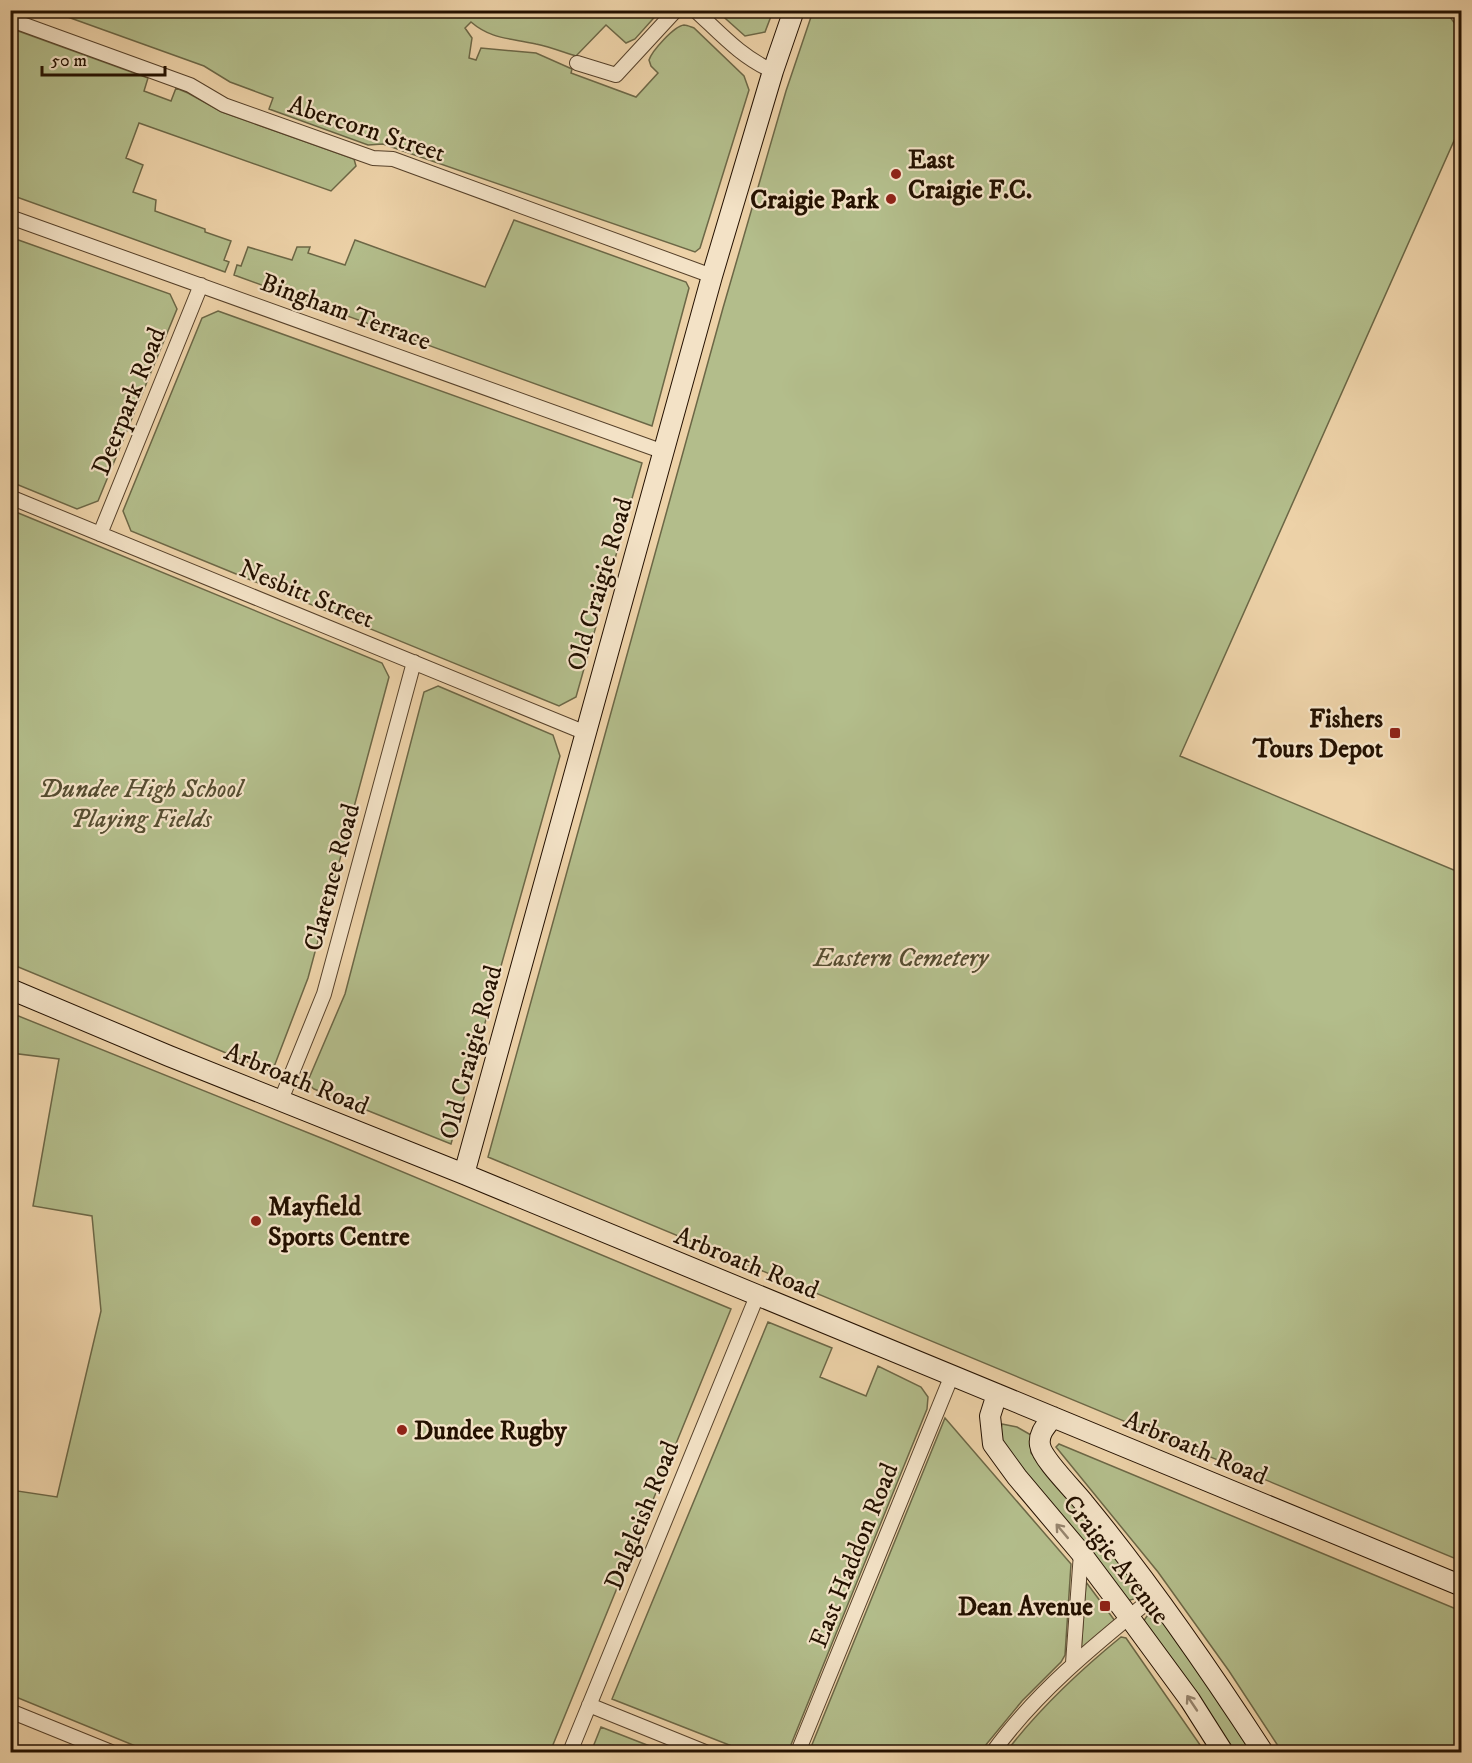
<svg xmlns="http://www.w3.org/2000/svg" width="1472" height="1763" font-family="'IM FELL DW Pica',serif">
  <rect width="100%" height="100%" fill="#edd2a8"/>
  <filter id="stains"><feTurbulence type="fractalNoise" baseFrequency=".00333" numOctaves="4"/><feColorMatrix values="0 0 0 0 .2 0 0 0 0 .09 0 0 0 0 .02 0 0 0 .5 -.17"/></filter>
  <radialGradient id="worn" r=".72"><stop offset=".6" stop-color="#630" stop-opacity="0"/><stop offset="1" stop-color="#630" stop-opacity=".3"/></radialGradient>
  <path fill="#b3bd8b" stroke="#6c6746" stroke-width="1.5" d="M51,11H660L635,39L626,43L606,25L576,56C563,52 550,47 536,44C511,38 492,40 471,22L465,28L472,38L469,58L476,60L481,48L536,53L572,69L571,73L636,97L658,73L651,66L649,60C652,51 674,26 684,25C687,25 691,27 694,28L744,76L749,90L700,248L695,252L383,144L368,145L269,109L273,98L230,82L204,66Z
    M717,11H773L765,32L745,36Z
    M813,11L1445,10L1461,32V125L1180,756L1461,873V1561L488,1157L723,308L786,91Z
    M10,28L148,78L144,91L171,101L176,88L188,93L222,112L354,159L356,166L331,191L139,123L126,158L143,165L133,192L156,200L155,211L205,229V232L231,241L224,260L229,262L225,272L11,195Z
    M514,220L686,282L689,288L652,426L234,275L237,265L241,266L248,247L292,260L297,247H310L308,253L345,265L355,240L485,287Z
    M10,237L170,294L177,309L98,501L77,509L11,482Z
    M218,311L642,463L576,697L559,706L131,531L123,511L202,318Z
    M11,510L382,663L389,677L308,978L272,1072L11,964Z
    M438,686L553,735L560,756L451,1144L314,1089L307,1083L345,994L424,692Z
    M11,1013L331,1142L731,1309L550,1752H150L11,1695V1653L14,1644L10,1642L11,1490L57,1497L101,1311L92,1216L33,1206L59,1059L11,1053Z
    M768,1322L832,1348L820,1377L866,1396L878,1366L921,1387L928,1397L927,1409L788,1752H747L612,1699Z
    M945,1418L1071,1564L1065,1655L1061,1662L1022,1701L980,1752H809Z
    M1002,1424L1017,1427L1031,1435V1453L1080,1508L1136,1583L1137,1591L1134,1599L1127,1601L1018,1466L1002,1441L1000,1433Z
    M1059,1444L1461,1611V1752H1282L1229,1671L1158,1572L1056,1447Z
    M1086,1582L1115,1621L1081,1650Z
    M1147,1616L1158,1617L1165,1621L1254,1752H1232L1143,1622Z
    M1121,1637L1126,1638L1205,1752H1006C1039,1709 1078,1672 1121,1637Z
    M601,1727L665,1752H591Z"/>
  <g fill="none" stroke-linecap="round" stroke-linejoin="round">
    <g stroke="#56412a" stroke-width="16">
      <path id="street" d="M695,10C720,33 742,58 773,71
        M10,18L14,21L190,85L224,105L373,158L393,159L712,276
        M577,63L616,75L676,10
        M10,217L664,452
        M10,497L586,733
        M100,534L201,285
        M281,1100L324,994L414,662
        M1073,1663L1081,1553
        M589,1705L705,1752
        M10,1711L111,1752
        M570,1752L757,1296
        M798,1752L952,1375
        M993,1752C1037,1691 1097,1643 1156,1595"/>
    </g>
    <g stroke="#241100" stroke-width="22">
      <path id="secondary" d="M10,989L169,1056L464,1174L1462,1586
        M464,1174L712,276L773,71L794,10
        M997,1394L990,1416L993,1444L1017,1477L1081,1553L1129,1617L1190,1700L1223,1752
        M1053,1417C1047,1425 1038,1433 1040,1445C1042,1459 1074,1490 1084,1503C1149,1582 1207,1666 1263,1752"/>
    </g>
    <use href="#street" stroke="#f3e2c6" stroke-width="14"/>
    <use href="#secondary" stroke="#f3e2c6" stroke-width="20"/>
  </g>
  <defs><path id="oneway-shaft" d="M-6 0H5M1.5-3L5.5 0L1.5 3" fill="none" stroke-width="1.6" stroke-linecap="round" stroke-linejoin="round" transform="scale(1.5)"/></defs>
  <g stroke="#96846d">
    <use href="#oneway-shaft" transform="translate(1062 1531) rotate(-130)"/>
    <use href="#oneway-shaft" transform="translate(1192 1703) rotate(-124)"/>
  </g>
  <g fill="#8f2418" stroke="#f3e2c6" stroke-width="2">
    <circle cx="896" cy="174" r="6"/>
    <circle cx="891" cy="199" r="6"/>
    <rect x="1389" y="727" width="12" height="12" rx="3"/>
    <circle cx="256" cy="1221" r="6"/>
    <circle cx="402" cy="1430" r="6"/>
    <rect x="1099" y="1600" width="12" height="12" rx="3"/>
  </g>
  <g text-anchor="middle" stroke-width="4.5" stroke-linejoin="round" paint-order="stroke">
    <g font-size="26" fill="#241100" stroke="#f3e2c6">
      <text transform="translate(367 128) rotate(18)" y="9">Abercorn Street</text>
      <text transform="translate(346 311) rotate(20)" y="9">Bingham Terrace</text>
      <text transform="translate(128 401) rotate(-68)" y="9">Deerpark Road</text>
      <text transform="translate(599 584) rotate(-74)" y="9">Old Craigie Road</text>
      <text transform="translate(307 593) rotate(22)" y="9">Nesbitt Street</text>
      <text transform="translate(331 877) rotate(-75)" y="9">Clarence Road</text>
      <text transform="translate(470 1052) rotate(-75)" y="9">Old Craigie Road</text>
      <text transform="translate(297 1078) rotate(22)" y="9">Arbroath Road</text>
      <text transform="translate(747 1262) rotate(22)" y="9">Arbroath Road</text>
      <text transform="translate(1196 1447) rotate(23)" y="9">Arbroath Road</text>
      <text transform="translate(641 1515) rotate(-68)" y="9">Dalgleish Road</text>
      <text transform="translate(853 1555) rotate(-68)" y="9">East Haddon Road</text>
      <text transform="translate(1117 1559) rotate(52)" y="9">Craigie Avenue</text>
    </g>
    <g font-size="26" font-weight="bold" fill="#241100" stroke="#f3e2c6" text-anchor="start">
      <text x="908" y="168">East<tspan x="908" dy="30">Craigie F.C.</tspan></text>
      <text x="879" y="208" text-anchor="end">Craigie Park</text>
      <text x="1383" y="727" text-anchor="end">Fishers<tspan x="1383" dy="30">Tours Depot</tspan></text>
      <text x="268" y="1215">Mayfield<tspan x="268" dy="30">Sports Centre</tspan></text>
      <text x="414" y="1439">Dundee Rugby</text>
      <text x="1093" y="1615" text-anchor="end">Dean Avenue</text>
    </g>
    <g font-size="26" font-style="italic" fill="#564d31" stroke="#f3e2c6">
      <text x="141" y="797">Dundee High School<tspan x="141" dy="30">Playing Fields</tspan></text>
      <text x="901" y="966">Eastern Cemetery</text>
    </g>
  </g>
  <rect width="1472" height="1763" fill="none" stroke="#edd2a8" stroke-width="36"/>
  <rect x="12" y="12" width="1448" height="1739" fill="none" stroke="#241100" stroke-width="3"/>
  <rect x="18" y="18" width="1436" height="1727" fill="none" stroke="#241100" stroke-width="1.5"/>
  <path d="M42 66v9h123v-9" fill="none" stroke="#241100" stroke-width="3"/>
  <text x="51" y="66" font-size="18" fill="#241100" stroke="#f3e2c6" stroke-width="4.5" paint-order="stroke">50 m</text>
  <rect width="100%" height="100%" filter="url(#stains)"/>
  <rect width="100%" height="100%" fill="url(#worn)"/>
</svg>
